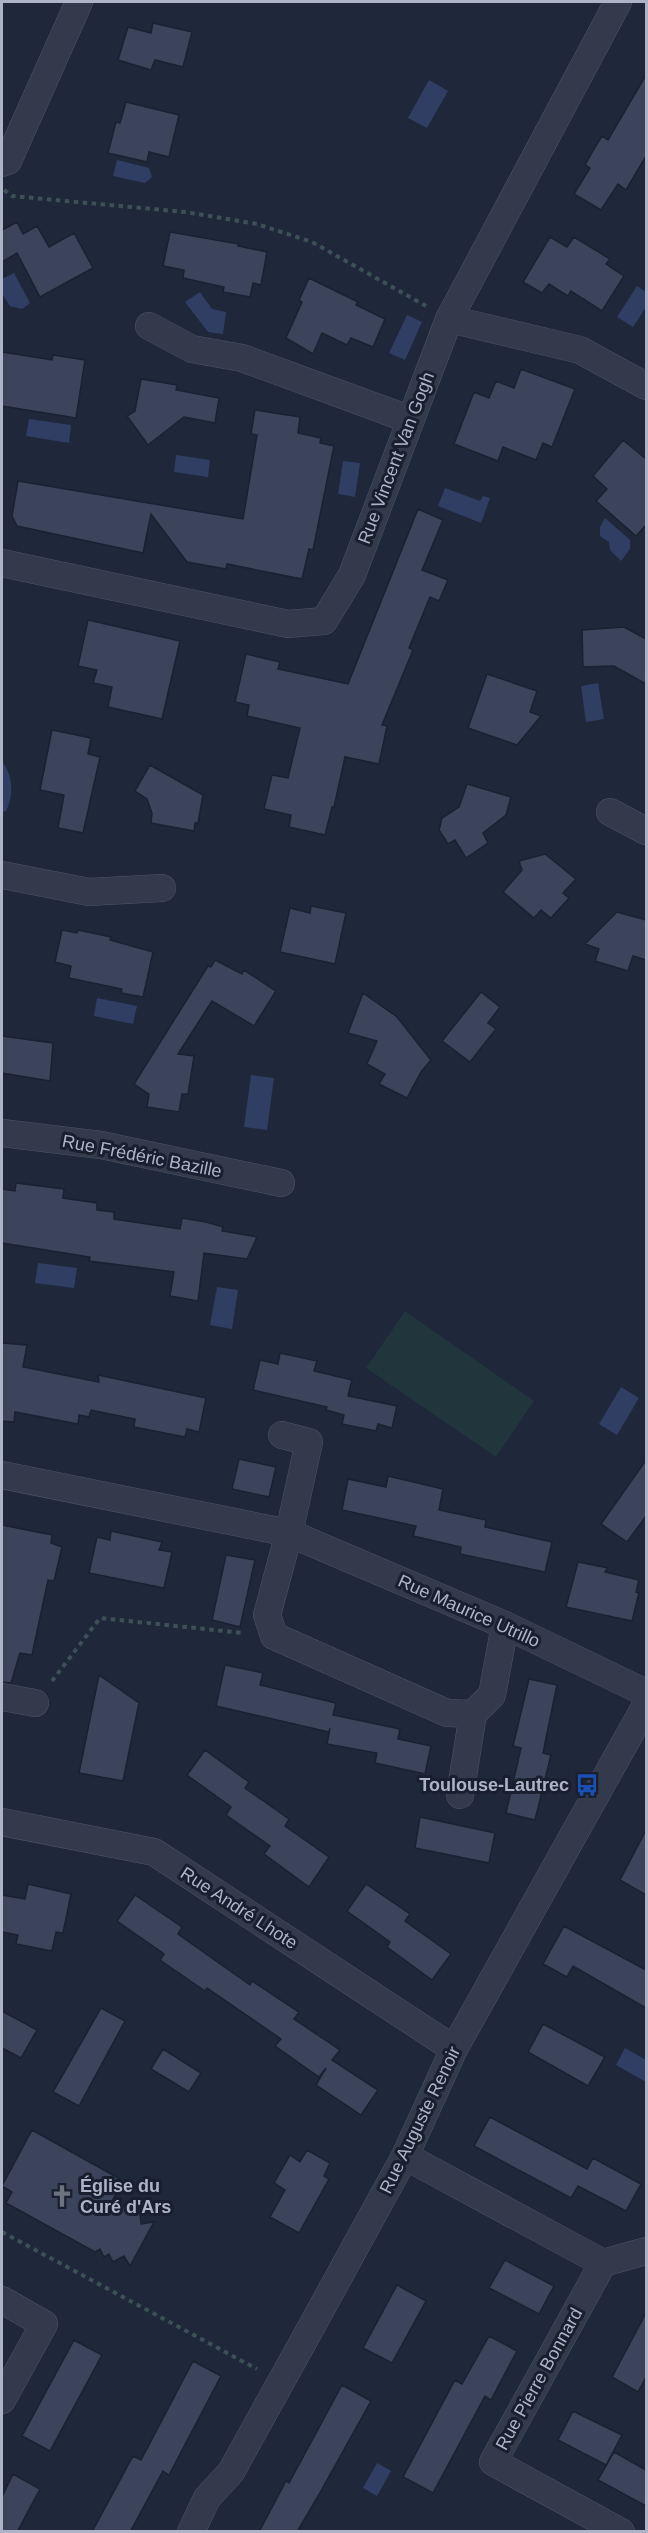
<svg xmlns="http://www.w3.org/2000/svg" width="648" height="2533" font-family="Helvetica,sans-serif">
  <rect width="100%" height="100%" fill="#1f273b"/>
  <path fill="#21353c" d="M405,1311L534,1401L496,1457L366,1368Z"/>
  <path fill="#2f3e62" d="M429,80L448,91L427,128L408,118Z
    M117,160L149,168L152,177L145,183L113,176Z
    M14,273L30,303L22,309L10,306L2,294V279Z
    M637,286L646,292V307L633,327L617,317Z
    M200,292L212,309L226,312L223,334L208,332L185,302Z
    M407,315L422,322L405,360L389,353Z
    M29,419L71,425L69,443L26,436Z
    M176,455L210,460L208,477L174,472Z
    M343,461L360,463L355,497L338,494Z
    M445,488L480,501L483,496L490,498L481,523L438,506Z
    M605,518L630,540V549L621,561L610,550L609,542L600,536V527Z
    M598,683L604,719L586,722L581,686Z
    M2,762C13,774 14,796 6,811L2,812Z
    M97,998L137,1006L133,1024L94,1016Z
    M251,1075L274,1078L267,1130L244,1127Z
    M38,1263L77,1268L74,1288L35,1283Z
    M217,1287L238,1290L232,1329L210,1325Z
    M621,1387L639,1398L617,1435L599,1424Z
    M625,2048L646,2060V2082L616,2065Z
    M377,2463L391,2471L377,2496L363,2488Z"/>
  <path fill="#3b445b" stroke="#1a2131" stroke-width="1.5" d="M153,23L192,32L183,67L155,60L151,70L118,60L128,27L151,33Z
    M646,75V156L626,190L618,184L601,210L574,194L590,168L585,165L594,149L602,136L608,140Z
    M126,102L179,115L169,157L149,152L147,162L108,153L116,122L120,123Z
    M17,222L23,234L37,226L49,247L74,233L93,268L40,297L17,253L2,262V230Z
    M170,232L239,244L238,246L267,252L261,285L253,283L250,297L223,292L224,287L183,278L184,270L163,266Z
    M550,237L567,247L574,237L610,259L606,264L624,276L602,311L571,291L568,296L549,284L542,293L523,282Z
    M309,278L358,302L356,305L385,319L373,347L351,338L347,345L322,333L313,354L286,338L302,302L299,300Z
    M2,352L52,360L53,355L85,360L76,418L2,406Z
    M521,369L575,389L552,447L543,443L536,460L503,447L498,461L454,444L474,392L489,398L496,381L514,388Z
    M141,379L177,385L176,390L219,398L215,423L184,417L148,445L127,416L135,411Z
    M255,410L300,417L298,433L321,438L320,443L334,446L313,550L309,549L302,579L227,564L226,569L187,562L151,514L143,553L17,526L12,516L18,481L243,519L257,435L251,434Z
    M623,440L646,459V525L636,536L596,501L607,489L593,476Z
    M418,509L443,520L422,570L448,580L439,601L430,597L409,648L413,650L382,725L387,726L379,764L345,757L334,807H332L325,835L289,827L291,815L264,809L272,775L288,778L300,728L247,716L249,705L235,702L246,654L280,662L278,669L348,684Z
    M88,620L180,641L162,719L108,707L112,687L93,683L97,670L78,666Z
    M624,627L646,639V684L614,666L583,667L582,630Z
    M487,674L537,691L530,712L541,716L517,745L468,728Z
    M52,730L91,738L88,754L100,757L83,833L58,828L64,795L40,790Z
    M150,765L203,795L198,823H195L194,831L151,823L152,813L147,799L135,791Z
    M467,784L511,797L506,815L483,833L488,843L466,858L455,840L448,844L439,830L442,818L459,807Z
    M545,854L576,879L563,893L569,898L551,918L541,910L534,918L503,892L522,870L519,861Z
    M311,906L346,913L335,964L280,952L290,908L310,913Z
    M617,912L646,920V960L633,956L628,971L595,961L599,949L585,944Z
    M62,930L77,933L78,930L111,937L110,940L153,952L143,997L121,993L122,989L69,978L71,966L55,962Z
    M215,960L242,974L244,970L276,991L254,1026L212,1001L178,1054L194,1056L188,1094H182L179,1112L147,1107L149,1094L134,1084L208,966L211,967Z
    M481,992L500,1007L488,1023L496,1029L470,1062L442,1041Z
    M363,993L397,1017L431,1060L421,1072L407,1098L379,1084L385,1074L367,1064L377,1041L348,1033Z
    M2,1036L53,1043L50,1081L2,1073Z
    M16,1183L64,1189L63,1198L97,1203V1210L114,1212V1219L180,1229L182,1218L206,1222L223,1227L222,1231L257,1237L247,1259L204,1253L198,1301L170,1296L174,1272L89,1261L90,1257L2,1243V1189L15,1191Z
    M2,1343L27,1345L23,1367L99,1382L98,1375L206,1398L199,1432L187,1429L185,1437L134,1427L135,1419L91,1410L89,1417L79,1415L78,1424L15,1412L14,1422L2,1421Z
    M280,1353L317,1361L314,1371L352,1380L348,1396L397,1406L392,1428L378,1424L376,1431L342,1424L344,1415L326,1410L327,1407L253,1390L260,1360L278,1364Z
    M239,1459L276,1467L269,1497L232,1489Z
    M646,1460V1516L627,1542L601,1524Z
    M388,1476L443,1489L439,1510L486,1520L485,1527L552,1542L545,1572L460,1554L461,1547L413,1536L416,1526L342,1510L348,1479L386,1487Z
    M2,1525L52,1535L51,1543L62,1547L54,1581L48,1580L32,1655L20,1653L11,1683L2,1682Z
    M111,1531L162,1542L159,1550L172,1552L164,1588L89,1573L97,1537L110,1540Z
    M226,1555L255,1560L240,1627L212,1620Z
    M578,1562L608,1568L605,1572L639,1580L636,1592L639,1593L632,1621L566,1607Z
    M225,1665L263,1673L260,1685L336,1703L333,1715L400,1729L398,1739L431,1746L425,1774L375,1763L377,1753L327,1744L330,1728L329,1732L216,1706Z
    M99,1675L139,1703L123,1781L79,1773Z
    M529,1679L557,1685L543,1753L551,1755L535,1820L506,1813L521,1748L513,1746Z
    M205,1750L249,1782L245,1788L289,1819L285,1826L329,1857L309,1887L264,1854L270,1846L226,1815L231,1807L187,1775Z
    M420,1817L495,1833L489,1863L415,1848Z
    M646,1830V1895L620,1880Z
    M28,1884L71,1894L63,1933L56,1932L52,1951L16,1944L18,1935L2,1932V1895L25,1899Z
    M366,1884L410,1914L405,1921L451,1954L432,1980L387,1947L390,1942L347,1911Z
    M135,1895L182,1927L178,1934L250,1985L252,1981L299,2012L294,2019L340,2050L332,2060L378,2090L361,2115L316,2085L326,2068L319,2077L275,2046L281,2039L207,1988L205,1991L160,1960L164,1954L117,1921Z
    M564,1926L646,1970V2008L573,1966L567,1977L543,1964Z
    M101,2008L125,2021L79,2106L53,2092Z
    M2,2011L37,2030L21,2058L2,2048Z
    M543,2024L605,2057L588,2086L528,2052Z
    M163,2049L201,2073L189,2092L151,2069Z
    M490,2117L587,2169L593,2158L641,2184L626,2211L578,2186L571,2198L474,2146Z
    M32,2130L120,2179L117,2184L120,2187L109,2206L132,2207V2212H140L141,2224L154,2222L130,2266L124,2256L113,2262L109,2254L104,2257L100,2249L95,2252L6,2203L12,2192L2,2186Z
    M307,2150L330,2163L324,2176L329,2179L299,2233L270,2217L285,2190L274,2183L290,2155L300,2162Z
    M505,2260L554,2286L539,2314L489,2288Z
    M397,2285L426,2301L392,2363L363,2348Z
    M646,2313V2377L638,2392L612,2377Z
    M489,2336L517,2351L491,2400L485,2396L433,2493L403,2477L455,2380L462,2384Z
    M74,2340L102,2355L50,2451L22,2436Z
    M193,2361L221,2376L169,2475L163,2471L130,2532H92L133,2456L141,2460Z
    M342,2385L371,2401L317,2498L297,2532H259L286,2481L289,2483Z
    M573,2411L622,2435L606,2465L558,2440Z
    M614,2452L646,2470V2506L598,2480Z
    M13,2474L40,2489L17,2532H2V2497Z"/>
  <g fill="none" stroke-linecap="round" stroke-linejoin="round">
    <g stroke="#4e5466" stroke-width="28">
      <path id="street" d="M2,163L8,161L79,2
        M449,319L580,350L646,386
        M149,326L192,349L242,358L411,420
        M2,563L288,624L324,621L352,575L449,319L618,2
        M610,812L646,831
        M2,875L89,892L162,888
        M2,1133L101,1145L281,1183
        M282,1435L309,1442L289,1533L267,1615L274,1636L447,1713L473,1714
        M2,1475L289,1533L505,1625L646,1693
        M2,1697L35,1703
        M460,1795L473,1714L492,1695L505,1625
        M2,1822L154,1852L454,2049
        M405,2156L603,2263L646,2251
        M603,2263L493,2462L621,2532
        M2,2300L44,2324L2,2400
        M191,2532L207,2498L231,2472L308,2333L405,2156L454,2049L646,1705"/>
    </g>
    <path stroke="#3c5156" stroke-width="4" stroke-dasharray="4.5 4.5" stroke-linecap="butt" d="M4,190L12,196L185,212L257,224L312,242L426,306
      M52,1681L100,1618L243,1633
      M2,2232L257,2369"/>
    <use href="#street" stroke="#333a4b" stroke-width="27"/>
  </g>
  <defs>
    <g id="bus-bare" transform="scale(1.8)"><path d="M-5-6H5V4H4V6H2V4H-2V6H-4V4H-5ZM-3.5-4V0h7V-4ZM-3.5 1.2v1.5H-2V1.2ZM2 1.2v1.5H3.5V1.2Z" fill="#1a4fb4" stroke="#191f2f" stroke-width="2.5" paint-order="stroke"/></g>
    <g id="church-bare" transform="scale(1.8)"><path d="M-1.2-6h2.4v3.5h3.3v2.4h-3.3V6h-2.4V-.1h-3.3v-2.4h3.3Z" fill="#6b7280" stroke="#191f2f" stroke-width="2.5" paint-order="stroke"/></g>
  </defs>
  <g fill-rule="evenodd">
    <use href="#bus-bare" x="587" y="1785"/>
    <use href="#church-bare" x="62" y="2196"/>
  </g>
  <g text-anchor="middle" stroke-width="6" stroke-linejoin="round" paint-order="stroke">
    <g font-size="18" fill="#aeb4c7" stroke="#191f2f">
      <text transform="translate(396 458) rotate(-69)" y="6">Rue Vincent Van Gogh</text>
      <text transform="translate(142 1156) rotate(11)" y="6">Rue Frédéric Bazille</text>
      <text transform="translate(469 1611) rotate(24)" y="6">Rue Maurice Utrillo</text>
      <text transform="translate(239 1908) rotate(33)" y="6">Rue André Lhote</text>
      <text transform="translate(420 2120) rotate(-64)" y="6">Rue Auguste Renoir</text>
      <text transform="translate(539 2379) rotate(-61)" y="6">Rue Pierre Bonnard</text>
    </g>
    <g font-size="18" font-weight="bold" fill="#aeb4c7" stroke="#191f2f" text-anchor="end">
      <text x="569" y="1791">Toulouse-Lautrec</text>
      <text x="80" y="2192" text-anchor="start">Église du<tspan x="80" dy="21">Curé d'Ars</tspan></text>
    </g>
  </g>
  <rect width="648" height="2533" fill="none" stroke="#aeb4c7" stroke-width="6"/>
</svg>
